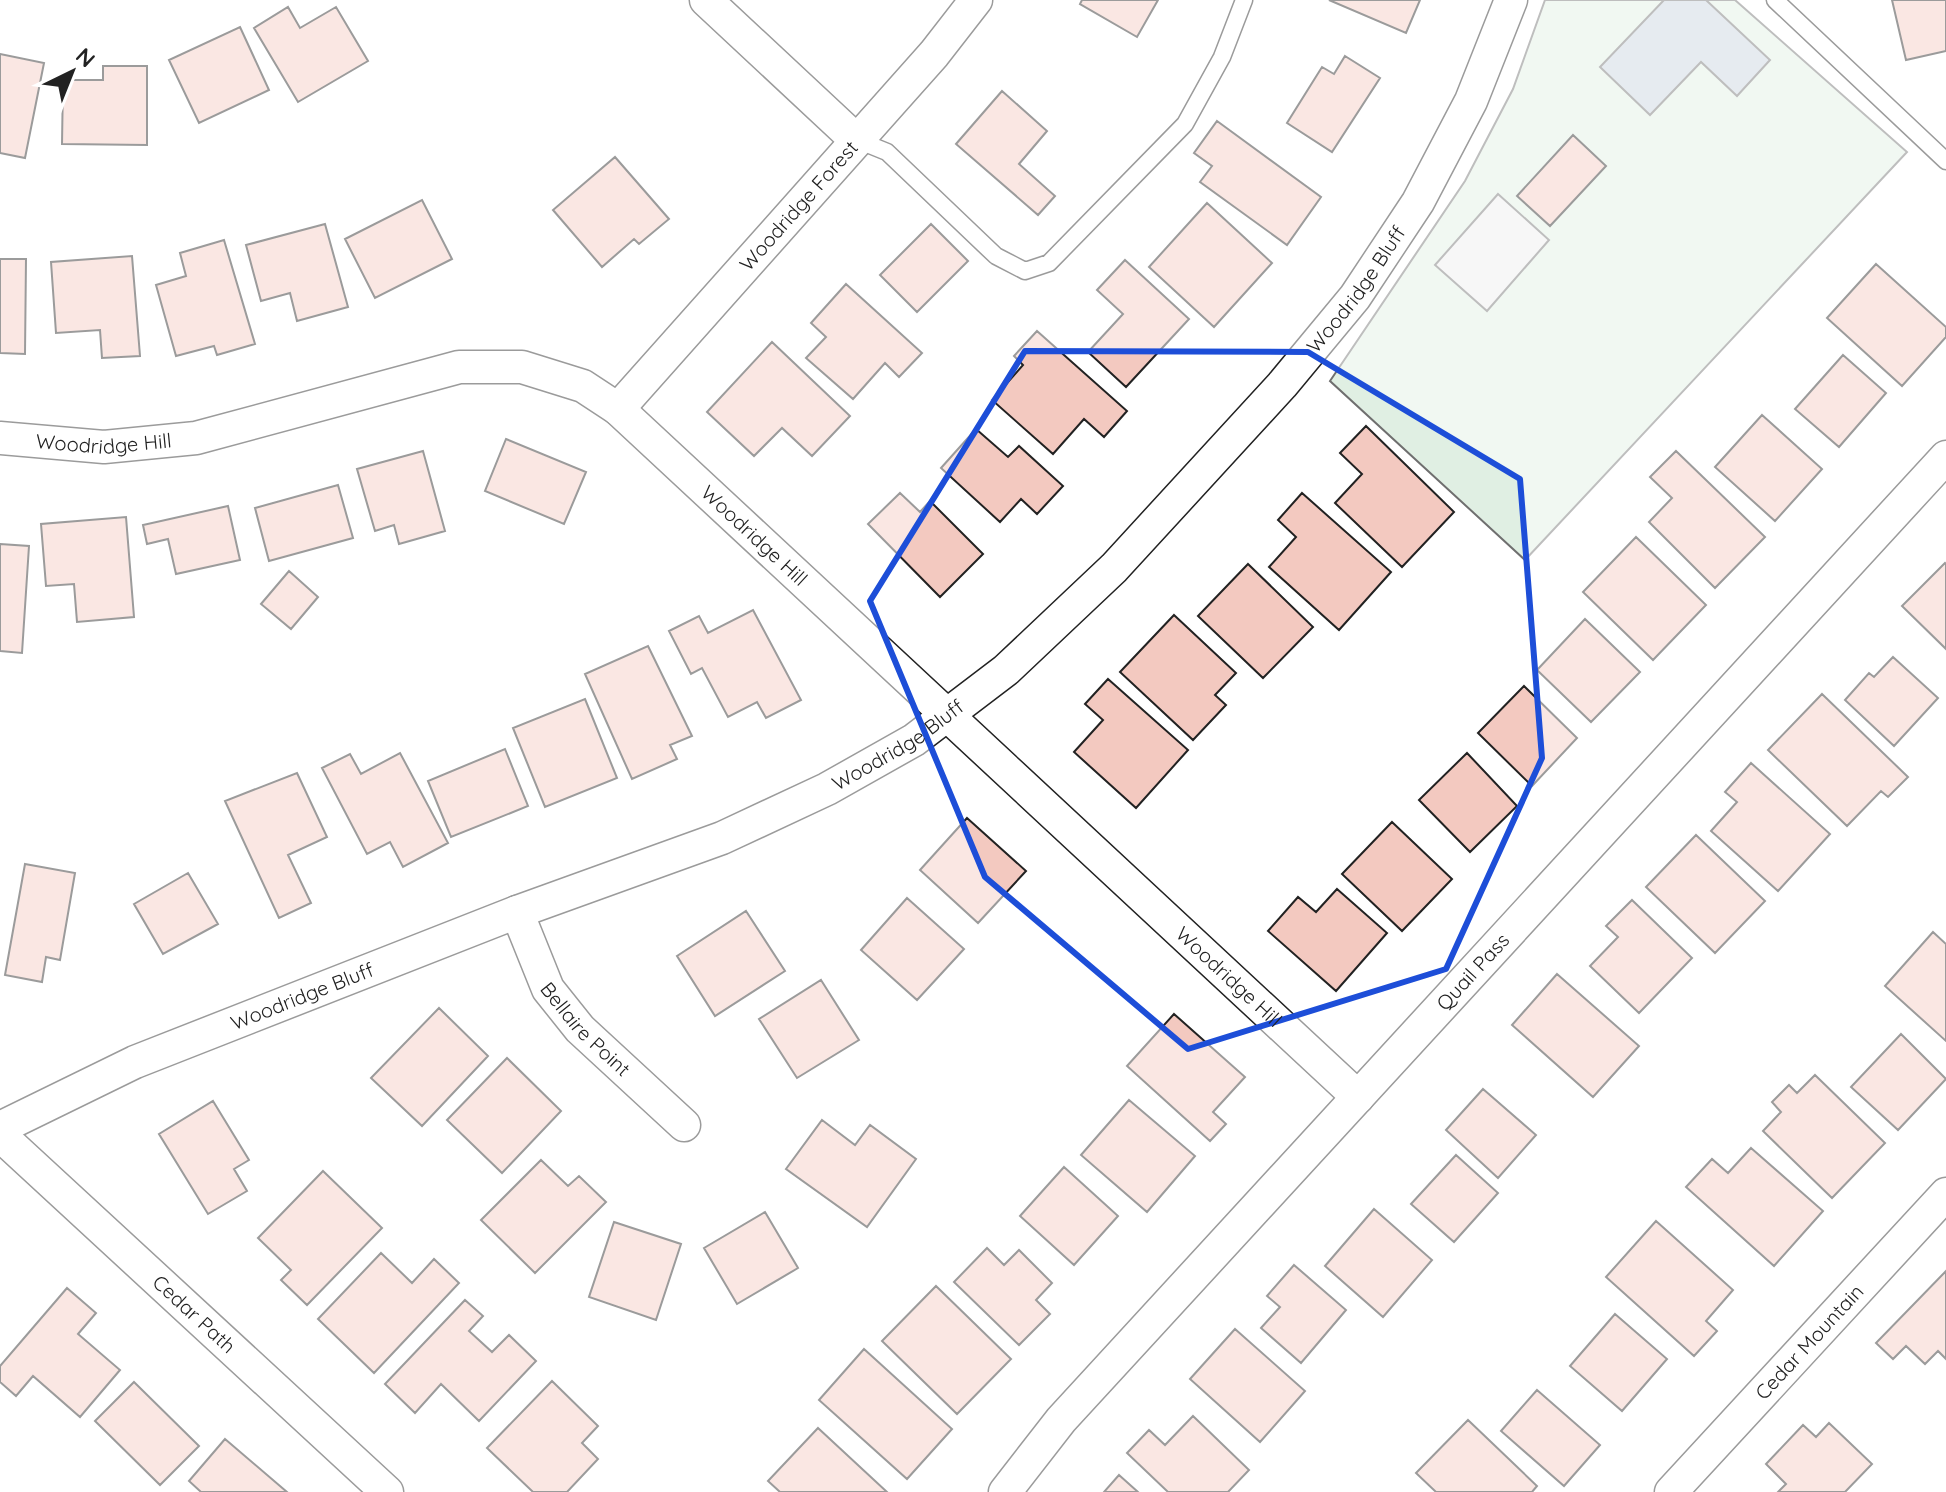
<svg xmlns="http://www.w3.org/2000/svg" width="1946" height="1492" font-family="Quicksand,sans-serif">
  <rect width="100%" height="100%" fill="#fff"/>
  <path fill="#e0efe3" stroke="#6f6f6f" stroke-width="2" d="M1545,0H1735L1907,152L1525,560L1330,381L1465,181L1513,89Z"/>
  <path fill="#ededed" stroke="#6f6f6f" stroke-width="2" d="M1498,194L1549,240L1487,311L1435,265Z"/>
  <path fill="#c7d3dd" stroke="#6f6f6f" stroke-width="2" d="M1664,0H1706L1770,60L1737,96L1701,62L1650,115L1600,67Z"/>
  <path fill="#f3c9c0" stroke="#222" stroke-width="2" d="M1082,0H1158L1137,37L1080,4Z
    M1329,0H1420L1406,33Z
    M1892,0H1946V51L1906,60Z
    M288,7L300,28L336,7L368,61L298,102L254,28Z
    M240,27L269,90L199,123L169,60Z
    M0,54L44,63L25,158L0,153Z
    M1345,56L1380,78L1332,152L1287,123L1322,67L1334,74Z
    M103,66H147V145L62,144L63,80H103Z
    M1002,91L1047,131L1019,164L1055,196L1038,215L956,144Z
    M1217,121L1321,197L1287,245L1200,182L1212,166L1194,153Z
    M1573,135L1606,166L1550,226L1517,196Z
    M615,157L669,219L639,244L634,239L602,267L553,210Z
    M422,200L452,259L375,298L345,239Z
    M1207,203L1272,263L1214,327L1149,267Z
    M325,224L348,307L297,321L290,293L261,301L246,245Z
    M931,224L968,261L917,312L880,275Z
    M224,240L255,344L217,355L214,346L176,356L156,285L186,276L180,253Z
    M132,256L140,356L102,358L100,330L56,333L51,262Z
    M0,259H26L25,354L0,353Z
    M1125,260L1189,319L1126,387L1088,352L1123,314L1097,290Z
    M1876,264L1946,327V337L1902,386L1827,318Z
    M846,284L922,353L899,377L885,363L853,399L806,358L826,337L811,323Z
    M1037,331L1127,411L1104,437L1084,419L1053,454L992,400L1023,365L1014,356Z
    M772,342L850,416L812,456L782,428L754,456L707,412Z
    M1843,355L1886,393L1839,447L1795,409Z
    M1762,415L1822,469L1775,521L1715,467Z
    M1366,426L1454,512L1402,567L1335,503L1362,474L1340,453Z
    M976,429L1008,457L1019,446L1063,486L1037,514L1021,499L1000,522L941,468Z
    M506,439L586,472L564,524L485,491Z
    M423,451L445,531L399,544L394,525L375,531L357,469Z
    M1676,451L1765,537L1715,588L1649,522L1672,498L1650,477Z
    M338,485L353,538L269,561L255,508Z
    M900,493L920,512L930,501L983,554L940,597L868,524Z
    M1302,493L1391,572L1339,630L1269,567L1296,537L1278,520Z
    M228,506L240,560L176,574L168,539L147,544L143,525Z
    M126,517L134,617L77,622L74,584L46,586L41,524Z
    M1636,537L1706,605L1653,660L1583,592Z
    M0,544L29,546L22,653L0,651Z
    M1945,563L1946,564V649L1902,606Z
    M1248,564L1313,627L1263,678L1198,616Z
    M289,571L318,597L291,629L261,604Z
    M753,610L801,700L766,718L757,702L728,717L702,668L691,674L669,631L699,616L708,633Z
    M1174,615L1236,673L1215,695L1226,705L1193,740L1120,672Z
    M1585,619L1640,672L1591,722L1537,670Z
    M648,646L692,736L670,745L677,759L632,779L585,674Z
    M1893,657L1938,698L1894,746L1845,700L1869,673L1874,677Z
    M1108,679L1188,750L1136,808L1074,752L1103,720L1085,704Z
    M1524,686L1577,738L1532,786L1478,733Z
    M1822,694L1908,777L1888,797L1881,791L1847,826L1768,750Z
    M585,699L617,778L545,807L513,728Z
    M505,749L528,806L451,837L428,781Z
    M400,753L448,843L403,867L390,842L367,854L322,768L350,754L361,774Z
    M1467,753L1517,806L1470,852L1419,800Z
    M1751,763L1830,834L1778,891L1711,831L1737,802L1725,792Z
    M297,773L327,837L288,855L311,903L279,918L225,801Z
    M967,818L1026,871L978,923L920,870Z
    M1392,822L1452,879L1402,931L1342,874Z
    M1696,835L1765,901L1715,953L1646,887Z
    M25,864L75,873L60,960L46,957L42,982L5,975Z
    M188,873L218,924L163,954L134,904Z
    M1337,889L1387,933L1336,991L1268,931L1298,897L1316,912Z
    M907,898L964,949L917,1000L861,950Z
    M1632,900L1692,958L1639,1013L1590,966L1618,937L1606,926Z
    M746,911L785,971L715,1016L677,956Z
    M1933,932L1946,944V1041L1885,986Z
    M1557,974L1639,1046L1593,1097L1512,1025Z
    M821,980L859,1040L797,1078L759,1019Z
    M439,1008L488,1056L422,1126L371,1078Z
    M1174,1014L1245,1077L1213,1112L1226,1124L1210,1141L1127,1066Z
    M1901,1034L1946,1079L1898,1130L1851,1087Z
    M507,1058L561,1111L502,1173L447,1120Z
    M1815,1075L1885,1143L1832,1198L1763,1131L1781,1112L1772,1102L1789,1085L1797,1093Z
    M1483,1089L1536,1135L1498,1178L1446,1130Z
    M1129,1100L1195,1156L1147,1212L1081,1155Z
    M213,1101L249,1160L234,1169L247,1191L208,1214L159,1134Z
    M822,1120L855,1145L870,1125L916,1159L867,1227L786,1169Z
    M1751,1148L1823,1211L1774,1266L1686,1187L1712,1159L1728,1173Z
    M1456,1155L1498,1193L1454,1242L1411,1204Z
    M541,1160L568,1186L579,1176L606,1202L535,1273L481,1220Z
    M1064,1167L1118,1216L1074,1265L1020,1216Z
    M323,1171L382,1228L307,1305L281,1280L291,1270L258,1238Z
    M1374,1209L1432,1260L1383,1317L1325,1266Z
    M765,1212L798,1268L737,1304L704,1248Z
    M1656,1221L1733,1290L1706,1321L1717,1331L1694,1356L1606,1277Z
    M614,1222L681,1244L656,1320L589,1297Z
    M987,1248L1004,1265L1019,1250L1052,1283L1036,1300L1050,1314L1019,1345L954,1282Z
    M381,1253L412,1283L434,1259L459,1283L374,1373L318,1319Z
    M1294,1265L1346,1310L1301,1363L1261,1328L1280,1307L1267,1296Z
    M1946,1271V1359L1938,1351L1925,1364L1906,1346L1893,1359L1876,1343Z
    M936,1286L1011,1359L957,1414L882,1341Z
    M67,1288L96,1313L78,1334L120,1370L80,1417L33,1376L16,1396L0,1382V1366Z
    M465,1300L483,1316L469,1331L492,1352L509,1335L536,1361L479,1421L441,1384L415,1413L385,1384Z
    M1615,1314L1667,1359L1622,1411L1570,1366Z
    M1235,1329L1305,1391L1260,1442L1190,1379Z
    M864,1349L952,1429L907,1479L819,1400Z
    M552,1381L598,1426L582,1443L598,1459L567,1492H533L487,1448Z
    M134,1382L199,1446L160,1485L95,1421Z
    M1537,1390L1600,1445L1564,1486L1501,1431Z
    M1193,1416L1249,1470L1228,1492H1168L1127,1453L1149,1430L1165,1445Z
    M1468,1420L1537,1486L1532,1492H1436L1416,1473Z
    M1829,1423L1872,1464L1845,1492H1778L1786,1484L1766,1464L1803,1425L1816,1437Z
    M818,1428L887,1492H780L768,1481Z
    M225,1439L287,1492H201L189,1481Z
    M1119,1475L1138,1492H1104Z"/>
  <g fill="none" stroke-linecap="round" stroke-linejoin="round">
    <g stroke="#222" stroke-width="19">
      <path id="service" d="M1775,0L1946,161
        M855,139L887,152L996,256L1025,271L1049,263L1185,124L1222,57L1244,0"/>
    </g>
    <g stroke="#222" stroke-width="35">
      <g id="minor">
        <path d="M706,0L855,139"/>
        <path id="s1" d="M618,409L934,54L976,0"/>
        <path id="s2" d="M0,438L104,447L196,438L459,367H522L583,386L618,409L1358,1097"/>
        <path id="s3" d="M517,912L548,989L580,1029L684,1125"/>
        <path id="s4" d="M0,1128L135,1062L517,912L722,838L827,789L914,740L1006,670L1114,568L1282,385L1355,297L1418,202L1471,101L1511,0"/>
        <path id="s5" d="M0,1135L387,1492"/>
        <path id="s6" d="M1005,1492L1061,1420L1946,457"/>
        <path id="s7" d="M1671,1492L1946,1194"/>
      </g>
    </g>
    <use href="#service" stroke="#fff" stroke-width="16"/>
    <use href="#minor" stroke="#fff" stroke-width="32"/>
  </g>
  <path d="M0 0H1946V1492H0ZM1025,351L1308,352L1520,479L1542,758L1446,969L1188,1049L985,877L870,601Z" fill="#fff" fill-opacity=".55" fill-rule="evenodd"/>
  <path fill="none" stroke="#1d4ed8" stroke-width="6" stroke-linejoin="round" d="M1025,351L1308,352L1520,479L1542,758L1446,969L1188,1049L985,877L870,601Z"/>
  <g text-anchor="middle" stroke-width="6" stroke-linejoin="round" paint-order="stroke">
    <g font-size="20" fill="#222" stroke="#fff">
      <text dy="7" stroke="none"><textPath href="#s1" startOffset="272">Woodridge Forest</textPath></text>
      <text dy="7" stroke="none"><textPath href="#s4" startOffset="1628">Woodridge Bluff</textPath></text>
      <text dy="7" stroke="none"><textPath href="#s2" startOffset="104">Woodridge Hill</textPath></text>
      <text dy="7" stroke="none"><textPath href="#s2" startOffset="824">Woodridge Hill</textPath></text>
      <text dy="7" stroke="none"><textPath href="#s4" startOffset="978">Woodridge Bluff</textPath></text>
      <text dy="7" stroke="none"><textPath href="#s6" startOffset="700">Quail Pass</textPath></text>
      <text dy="7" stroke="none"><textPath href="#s2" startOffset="1472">Woodridge Hill</textPath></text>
      <text dy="7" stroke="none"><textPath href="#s4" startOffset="330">Woodridge Bluff</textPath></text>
      <text dy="7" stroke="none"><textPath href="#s3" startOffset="138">Bellaire Point</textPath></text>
      <text dy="7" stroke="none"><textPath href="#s5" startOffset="264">Cedar Path</textPath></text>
      <text dy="7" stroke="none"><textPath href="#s7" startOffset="204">Cedar Mountain</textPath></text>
    </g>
  </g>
  <g transform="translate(72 72) rotate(43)" stroke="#ffffff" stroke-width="6" paint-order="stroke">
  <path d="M0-6L14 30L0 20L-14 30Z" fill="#222222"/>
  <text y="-12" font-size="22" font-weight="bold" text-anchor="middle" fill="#222222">N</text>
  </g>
</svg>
